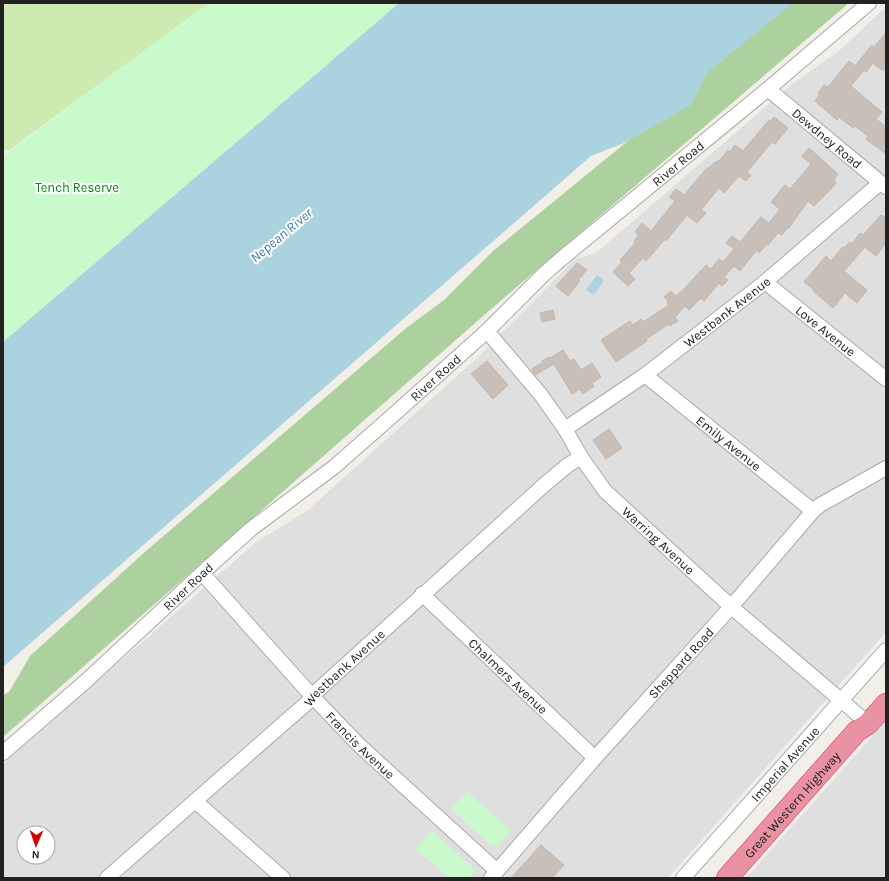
<svg xmlns="http://www.w3.org/2000/svg" width="889" height="881" font-family="Karla,sans-serif">
  <rect width="100%" height="100%" fill="#f2efe9"/>
  <path fill="#e0dfdf" fill-rule="evenodd" d="M886,7V632L668,878H3V764L255,543L308,510L478,357L575,259L596,253L792,84L839,51ZM24,833H48V857H24Z
    M886,721V878H746Z"/>
  <path fill="#cdebb0" d="M3,3H209L8,151L3,149Z"/>
  <path fill="#add19e" d="M789,3H849L498,303L3,737V695L9,692L30,656L146,551L405,329L444,300L493,251L645,127L710,66Z"/>
  <path fill="#c8facc" d="M209,3H399L3,342V156Z
    M467,792L511,831L499,845L492,846L451,809Z
    M432,831L473,868V875L470,878H449L416,849Z"/>
  <path fill="#e2e2e2" d="M533,838L540,839L539,841L507,878H498Z"/>
  <path fill="#aad3df" d="M399,3H793L707,73L691,105L624,143L591,156L3,667V342Z
    M597,275L604,280L594,295L586,290Z"/>
  <path fill="#c7bfb8" stroke="#c4b6ab" d="M886,33V67L883,71L873,63L866,72L864,70L851,86L882,112L876,119L886,127V154L866,139L868,136L855,126L853,128L839,117L837,120L815,101L820,94L818,93L824,85L828,87L849,61L855,66L872,45L874,47Z
    M774,117L788,128L775,144L772,142L747,172L751,175L746,181L739,176L724,193L719,188L701,210L706,213L697,223L687,215L666,241L665,239L646,261L643,258L629,273L635,279L628,286L613,272L622,262L620,260L635,243L634,241L639,235L635,232L642,223L651,231L675,201L669,197L676,189L684,195L706,169L710,167L715,162L719,161L728,150L730,152L735,145L743,151L769,120L770,121Z
    M809,148L838,174L834,179L836,183L831,189L814,206L808,201L788,229L787,228L782,235L778,233L768,245L767,244L759,253L757,250L740,271L734,266L724,277L728,280L722,286L719,283L704,301L701,298L689,310L685,306L675,317L678,321L670,326L669,324L646,339L647,341L616,362L601,340L630,321L633,325L641,319L643,322L669,305L667,303L668,301L664,297L671,291L676,296L684,289L706,265L711,269L719,259L723,262L734,249L726,243L732,236L740,242L761,217L769,223L780,209L771,202L785,185L790,189L811,164L802,156Z
    M881,215L886,218V243L876,256L865,247L844,271L867,290L857,303L845,293L833,308L813,291L814,290L804,282L826,256L831,261L843,247L844,248L850,242L852,244L860,233L863,235Z
    M577,263L587,270L578,280L580,281L568,296L556,286Z
    M553,310L555,319L542,322L540,313Z
    M563,350L570,361L574,359L581,370L592,363L601,377L592,383L594,386L583,394L580,389L572,394L554,364L535,375L532,369L543,362L542,361L549,357L550,358Z
    M487,361L508,385L493,399L471,374Z
    M609,429L622,448L606,459L593,440Z
    M541,845L564,865L552,878H511Z"/>
  <g fill="none" stroke-linecap="round" stroke-linejoin="round">
    <g stroke="#a9a9a9" stroke-width="16">
      <g id="minor">
        <path id="s1" d="M768,89L886,187"/>
        <path id="s2" d="M765,282L886,379"/>
        <path id="s3" d="M487,331L541,395L565,429L581,457L605,491L736,611L863,719"/>
        <path id="s4" d="M645,375L813,511"/>
        <path id="s5" d="M565,429L645,375L765,282L880,183"/>
        <path id="s6" d="M202,573L312,696L360,746L497,871"/>
        <path id="s7" d="M422,594L595,758"/>
        <path id="s8" d="M3,753L86,681L202,573L251,529L334,467L391,417L487,331L543,275L560,260L768,89L869,3"/>
        <path d="M195,801L283,878"/>
        <path id="s9" d="M107,878L308,702L316,692L544,485L568,465L581,457"/>
        <path id="s10" d="M491,878L595,758L731,607L813,511L820,505L886,468"/>
        <path id="s11" d="M683,878L886,650"/>
      </g>
    </g>
    <g stroke="#dc2a67" stroke-width="22">
      <g id="highway">
        <path id="s12" d="M727,878L857,731L868,724L886,704"/>
      </g>
    </g>
    <use href="#minor" stroke="#fff" stroke-width="14"/>
    <use href="#highway" stroke="#e892a2" stroke-width="21"/>
  </g>
  <g text-anchor="middle" stroke-width="4" stroke-linejoin="round" paint-order="stroke">
    <g font-size="13" fill="#222" stroke="#fff">
      <text dy="5" stroke="none"><textPath href="#s1" startOffset="77">Dewdney Road</textPath></text>
      <text dy="5" stroke="none"><textPath href="#s8" startOffset="897">River Road</textPath></text>
      <text dy="5" stroke="none"><textPath href="#s5" startOffset="200">Westbank Avenue</textPath></text>
      <text dy="5" stroke="none"><textPath href="#s2" startOffset="78">Love Avenue</textPath></text>
      <text dy="5" stroke="none"><textPath href="#s8" startOffset="573">River Road</textPath></text>
      <text dy="5" stroke="none"><textPath href="#s4" startOffset="108">Emily Avenue</textPath></text>
      <text dy="5" stroke="none"><textPath href="#s3" startOffset="272">Warring Avenue</textPath></text>
      <text dy="5" stroke="none"><textPath href="#s8" startOffset="249">River Road</textPath></text>
      <text dy="5" stroke="none"><textPath href="#s10" startOffset="287">Sheppard Road</textPath></text>
      <text dy="5" stroke="none"><textPath href="#s9" startOffset="317">Westbank Avenue</textPath></text>
      <text dy="5" stroke="none"><textPath href="#s7" startOffset="119">Chalmers Avenue</textPath></text>
      <text dy="5" stroke="none"><textPath href="#s6" startOffset="234">Francis Avenue</textPath></text>
      <text dy="5" stroke="none"><textPath href="#s11" startOffset="153">Imperial Avenue</textPath></text>
      <text dy="5" stroke="none"><textPath href="#s12" startOffset="98">Great Western Highway</textPath></text>
    </g>
    <g font-size="13" fill="#0c8416" stroke="#fff">
      <text x="77" y="192">Tench Reserve</text>
    </g>
    <g font-size="14" font-style="italic" fill="#4a7aab" stroke="#fff">
      <text transform="translate(281 235) rotate(-40)" y="5">Nepean River</text>
    </g>
  </g>
  <rect width="889" height="881" fill="none" stroke="#222222" stroke-width="8"/>
  <g transform="translate(36 845) rotate(182)"><circle r="19" fill="#ffffff" stroke="#a7a7a7"/>
  <path d="M0-3L7 15L0 10L-7 15Z" fill="#d40000"/>
  <text y="-6" font-size="11" font-weight="bold" text-anchor="middle" fill="#222222">N</text>
  </g>
</svg>
